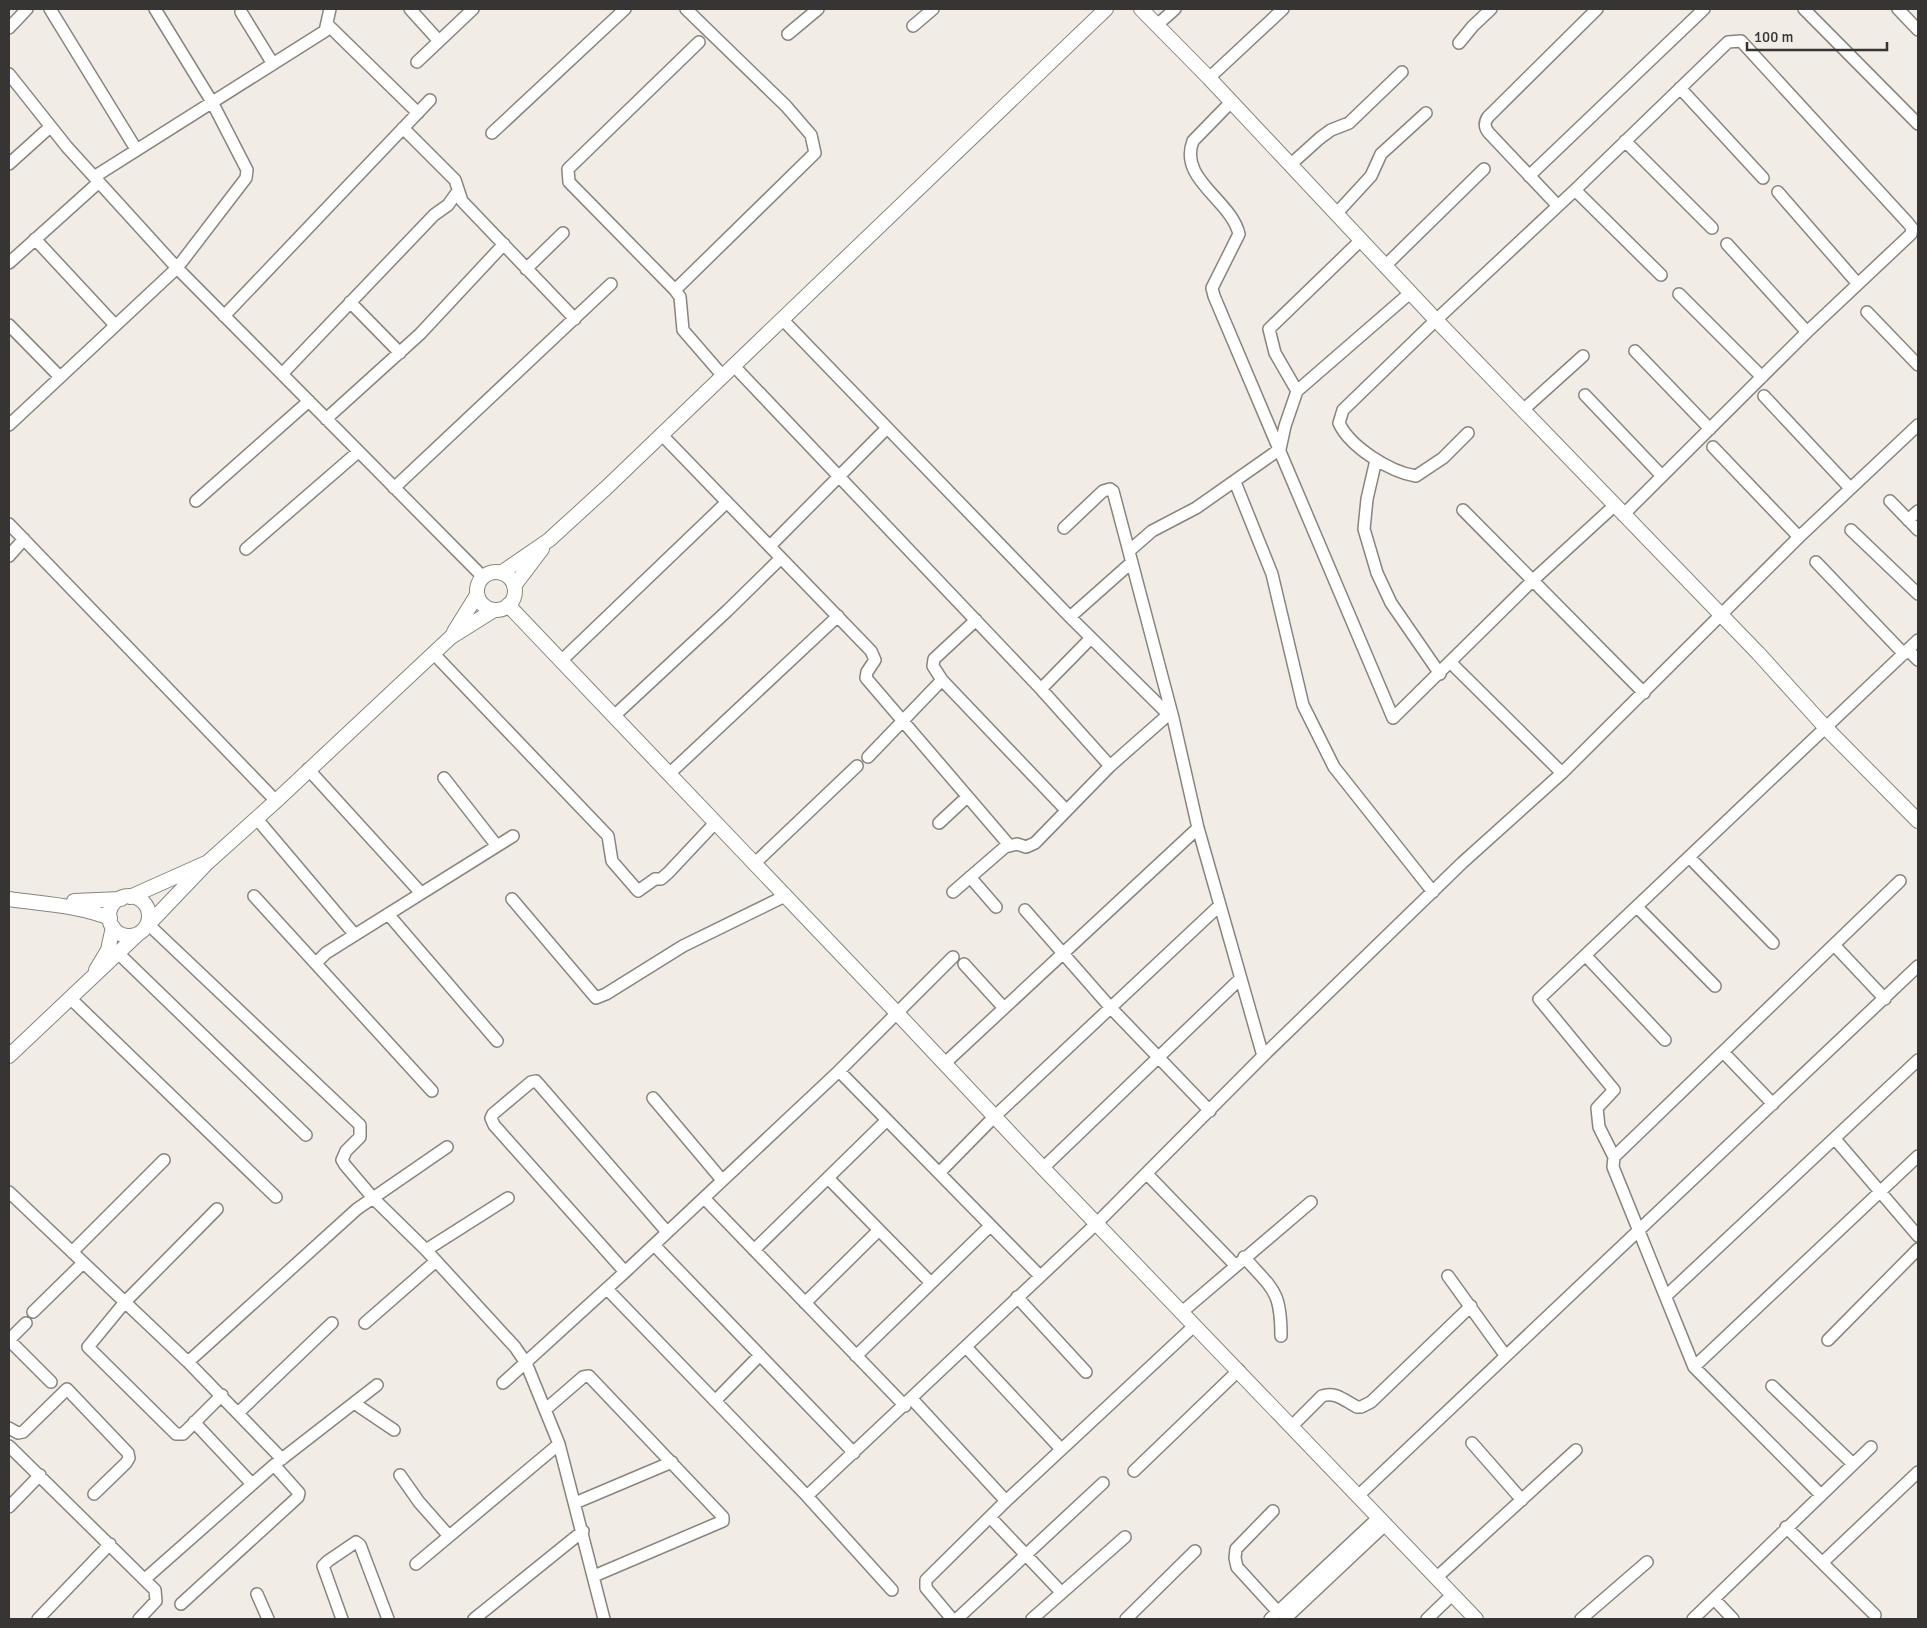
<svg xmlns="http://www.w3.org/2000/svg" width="1927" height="1628" font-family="Signika,sans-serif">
  <rect width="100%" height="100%" fill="#f1ece5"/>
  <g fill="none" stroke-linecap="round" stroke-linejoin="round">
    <g stroke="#89857e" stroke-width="14">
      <path id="minor" d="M50,9L136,149
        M410,9L439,41
        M1804,9L1918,124
        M1898,9L1918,30
        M241,12L273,64
        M328,25L418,113
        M1157,25L1175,9
        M913,26L933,9
        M9,28L27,9
        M788,34L818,9
        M699,42L568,169L569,182L675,290L680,297L683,330L722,375
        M1459,43L1473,26L1491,9
        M417,62L473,9
        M9,74L67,147L177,268L483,577
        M1209,78L1283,9
        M1680,88L1763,178
        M1231,102L1193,141C1178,179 1231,200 1239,234L1212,288L1214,296L1393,718L1532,581L1614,506
        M403,128L455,180L462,201L575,319
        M492,133L625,9
        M1625,141L1712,228
        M9,164L50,127
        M1290,165L1320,138L1331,130L1349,123L1402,72
        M1529,176L1704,9
        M94,177L325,31L330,9
        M1575,190L1661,275
        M1778,192L1858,284
        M1558,206L1489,133C1484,127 1484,123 1488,117L1597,9
        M1336,214L1371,176L1381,154L1426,113
        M35,239L115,325
        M1727,244L1807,332
        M9,263L99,182
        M1385,266L1484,169
        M526,269L563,233
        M675,290L815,153L811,135L786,106L686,9
        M1679,294L1762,377
        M350,302L400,353
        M1867,312L1918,365
        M224,316L430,100
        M782,319L1070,617L1172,718
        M9,325L60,377
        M1635,351L1710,429
        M733,365L1041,689L1110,766
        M282,374L434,215L448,205L458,191
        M1297,391L1275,353L1269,329L1361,240
        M1585,395L1662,476
        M1764,396L1850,488
        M1523,410L1583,356
        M326,419L420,334L504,244
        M9,425L177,268L246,178L247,170L212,102L155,9
        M1468,433L1443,458L1416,476C1390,472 1350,447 1339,423L1343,410L1436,320L1575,190L1728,42L1741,41L1908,223L1912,228L1911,234L1807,332L1623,515
        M661,434L871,651L875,660L867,672L866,678L1009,845
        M1713,447L1799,537
        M1376,460L1367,499L1364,529L1377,573L1391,603L1440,674
        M1235,482L1272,574L1303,705L1334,767L1433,892
        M394,488L611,284
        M196,501L309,401
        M1890,501L1918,530
        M1463,510L1644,693
        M1908,520L1918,511
        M9,524L276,801
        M1064,528L1103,491L1110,489L1113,491L1173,718L1198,828L1263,1056
        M1851,530L1918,594
        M770,546L887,428
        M246,549L358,452
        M1129,551L1152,531L1196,508L1280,449L1285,426L1297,391L1410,293
        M9,556L24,539
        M1816,562L1904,654
        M1070,617L1132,562
        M976,620L934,659L933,666L942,680L1066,810
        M1908,650L1918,660
        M433,653L608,836L612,861L638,891L655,879H661L668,873L715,823
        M561,661L727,502
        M1451,663L1562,773
        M1041,689L1091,638
        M614,716L727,611L781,558
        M868,757L942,680
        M308,769L421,893
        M669,774L838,616
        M444,778L497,846
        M257,819L355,935
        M939,823L967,797
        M1689,857L1773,943
        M754,864L857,766
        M970,877L996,907
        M953,892L1005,847L1017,844L1026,847L1035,843L1110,766L1169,714
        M254,896L432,1091
        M512,899L596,998L606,994L683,946L785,896
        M1637,907L1715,986
        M1025,910L1110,1007L1210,1111
        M388,914L497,1041
        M149,925L360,1125V1137L346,1151L342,1160L345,1165L373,1198L426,1250L515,1347L526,1363L559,1444L604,1619
        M1835,946L1885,999
        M119,954L306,1135
        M1586,956L1665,1040
        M317,962L326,953L513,836
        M964,964L1004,1008
        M70,998L276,1197
        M1724,1053L1773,1104
        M944,1064L1198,828
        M839,1071L1040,1276
        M653,1098L722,1180
        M1835,1139L1918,1236
        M1614,1157L1900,881
        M1043,1168L1240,979
        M939,1173L994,1117L1219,906
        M1147,1174L1235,1265
        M828,1178L931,1283
        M9,1192L188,1362L282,1459
        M704,1198L905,1406
        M217,1209L125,1302L88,1347L176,1434H183L222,1395
        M654,1245L854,1453
        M426,1250L508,1198
        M754,1250L887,1120
        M72,1252L164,1160
        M1244,1257C1273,1290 1281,1290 1281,1336
        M625,1272L494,1125L491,1118L493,1114L531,1082L536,1081L667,1232
        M1448,1276L1505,1355
        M607,1289L807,1496L892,1590
        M1666,1296L1918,1060
        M1017,1297L1086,1372
        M805,1303L879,1230
        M33,1312L83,1263
        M1182,1312L1311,1202
        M365,1323L436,1261
        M9,1340L51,1382
        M9,1340L26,1323
        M1828,1340L1918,1249
        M966,1347L1061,1449
        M856,1356L990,1226
        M188,1362L357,1209L447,1147
        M1694,1367L1918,1156
        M503,1383L625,1272L839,1071L953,957
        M1772,1386L1852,1463
        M912,1399L1006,1501
        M715,1401L760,1355
        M354,1403L394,1430
        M546,1409L583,1377L589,1376L723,1517V1521L594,1576
        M238,1413L332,1323
        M194,1422L252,1484
        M1292,1426L1322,1396C1335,1391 1345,1401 1357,1407H1361L1371,1402L1471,1306
        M9,1428L18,1433L23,1432L67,1389L128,1453L129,1458L126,1463L94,1494
        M1472,1443L1522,1500
        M9,1446L155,1590L156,1601L139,1619
        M1134,1471L1239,1370
        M400,1475L419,1502L449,1536
        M1820,1494L1694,1367L1613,1167L1614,1157L1599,1127L1597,1108L1614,1090L1539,999L1918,640
        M1359,1495L1918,966
        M807,1496L1097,1223L1263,1056L1462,863L1562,773L1799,537L1918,425
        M575,1503L672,1462
        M9,1507L40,1475
        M1273,1511L1236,1549L1235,1558L1237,1567L1278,1612
        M990,1517L1061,1592
        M1786,1527L1875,1615
        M1823,1562L1918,1472
        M416,1564L559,1444
        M1436,1578L1576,1450
        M145,1579L274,1465L377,1385
        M257,1594L268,1619
        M1714,1599L1733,1619
        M181,1604L298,1497L299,1493L274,1465
        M38,1619L110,1544
        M342,1619L323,1566L328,1561L356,1542L360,1545L388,1619
        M474,1619L583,1531
        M952,1619L926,1588V1580L1006,1501L1194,1326
        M957,1619L1103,1483
        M1032,1619L1125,1537
        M1126,1619L1195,1551
        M1270,1619L1379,1517
        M1285,1619L1386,1524
        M1427,1619L1452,1595
        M1581,1619L1647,1562
        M1693,1619L1871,1447"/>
    </g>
    <g stroke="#89857e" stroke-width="16">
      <path id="tertiary" d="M1141,9L1209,78L1436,320L1758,653L1826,728L1918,821
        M477 591a19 19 0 1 1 38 0a19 19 0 1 1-38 0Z
        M501,573L549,540L606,488L1106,9
        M514,586L542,549
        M508,605L897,1013L1043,1168L1476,1619
        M454,632L477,595
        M109 916a20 20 0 1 1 40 0a20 20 0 1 1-40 0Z
        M130,897L206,863
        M9,899C43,904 77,905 110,918
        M74,901L121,899
        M145,928L207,863L276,801L451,637L494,610
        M96,970L108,950L113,927
        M9,1056L138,934"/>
    </g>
    <use href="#minor" stroke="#fff" stroke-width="11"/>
    <use href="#tertiary" stroke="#fff" stroke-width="14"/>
  </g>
  <rect width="1927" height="1628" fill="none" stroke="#373533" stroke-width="20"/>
  <path d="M1747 42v8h140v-8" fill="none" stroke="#373533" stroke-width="2.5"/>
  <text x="1754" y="42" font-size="15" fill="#373533" stroke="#f1ece5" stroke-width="4" paint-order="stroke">100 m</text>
</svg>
